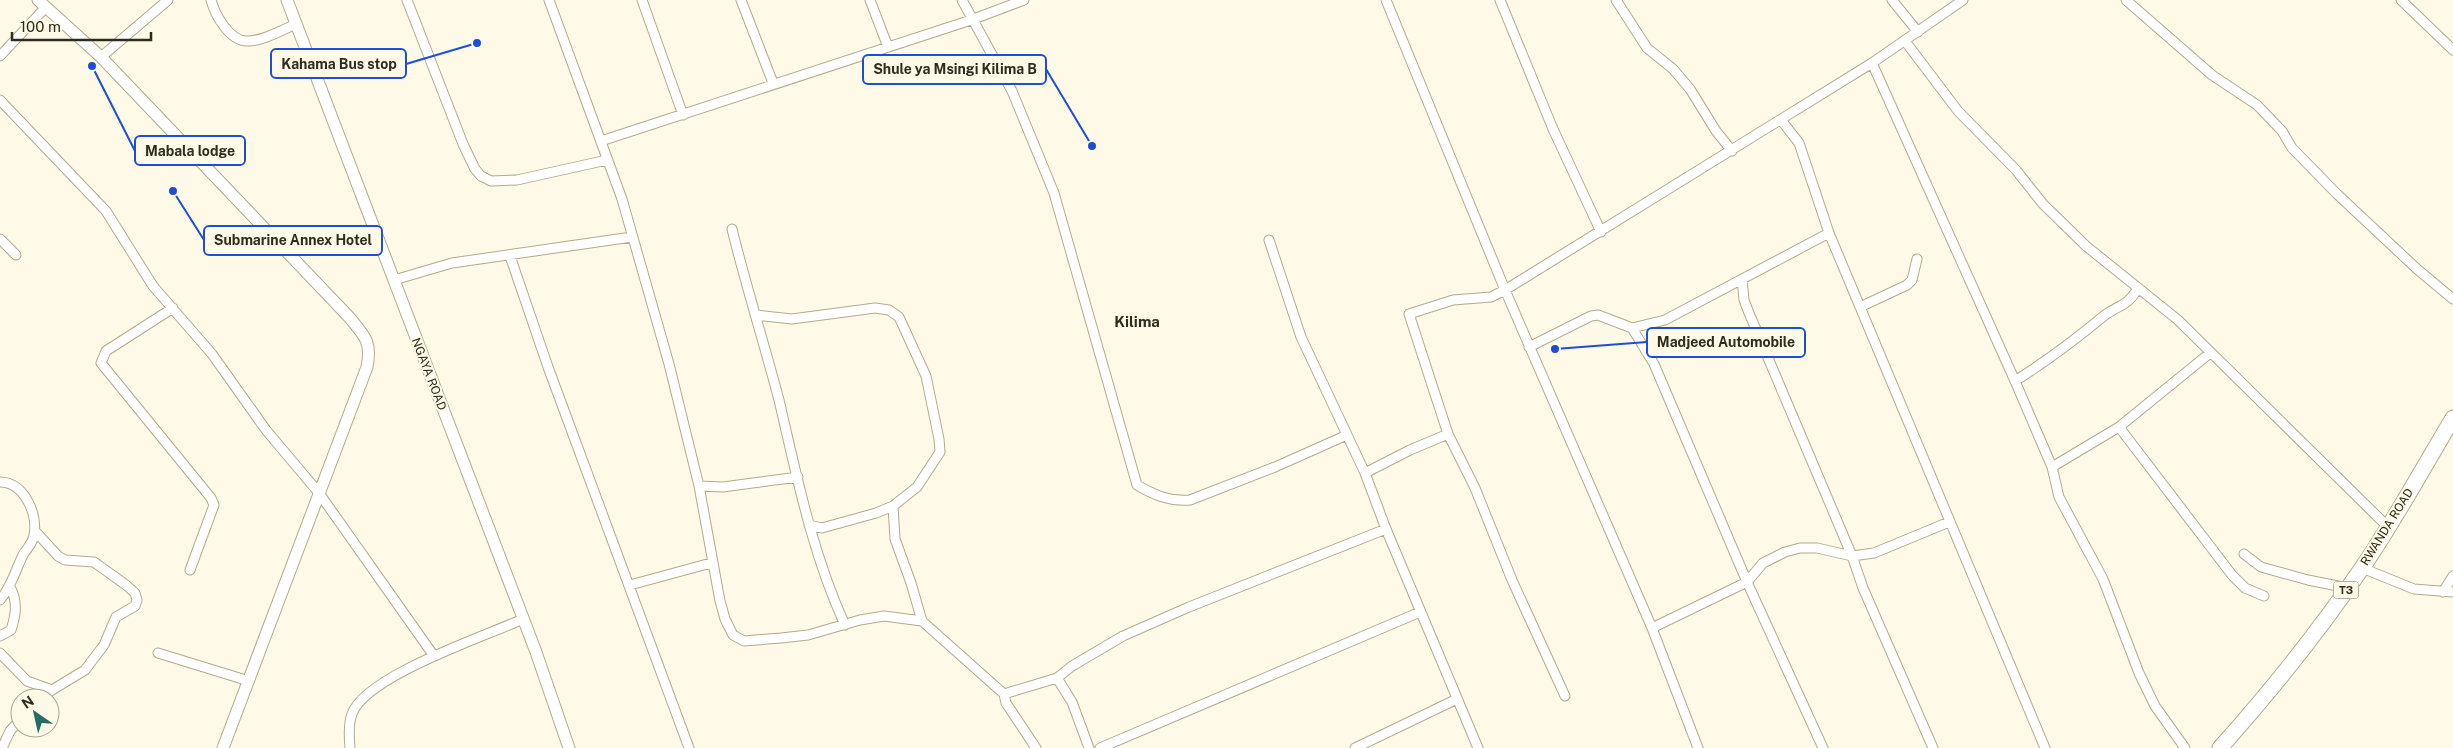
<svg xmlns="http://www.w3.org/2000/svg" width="2453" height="748" font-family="'Public Sans',sans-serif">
  <rect width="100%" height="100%" fill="#fefae7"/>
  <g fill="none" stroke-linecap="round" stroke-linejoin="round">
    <g stroke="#b2ab8d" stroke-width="11">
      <path id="minor" d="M211,0C215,15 230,42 248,41C263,41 282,30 296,24
        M407,0L463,144L475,169L481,176L491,181L517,180L607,160
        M549,0L622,199L669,364L699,486L720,601L725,619L733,635L744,641L781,638L808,635L860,620L884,616L922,621L1004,694L1006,703L1036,748
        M642,0L683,115
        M741,0L773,83
        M870,0L888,47
        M962,0L1012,91L1054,193L1137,485C1154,495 1170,502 1190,500L1275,467L1347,435
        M1386,0L1505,290L1652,628L1698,748
        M1500,0L1553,129L1601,232
        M1616,0L1647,48L1673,69L1690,89L1716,131L1732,151
        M1892,0L1918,32
        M2126,0L2212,75L2257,105L2282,131L2292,148L2337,194L2417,269L2453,299
        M2401,0L2453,50
        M1905,41L1958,111L2016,170L2043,204L2086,246L2178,320L2388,527
        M0,56L46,7
        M101,57L168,0
        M1872,63L2015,381L2052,467L2059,497L2103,579L2139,673L2155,706L2185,748
        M0,100L106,211L153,286L212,354L266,430L319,493L434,656
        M1781,120L1799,143L1829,233L2045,748
        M601,141L971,20L1024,0
        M732,229C746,286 764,343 779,400C797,477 812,553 845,625
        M0,239L16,255
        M1269,240L1301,337L1365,473
        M510,256L548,367L689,748
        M1742,279L1744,300L1749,313L1852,556L1863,588L1933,748
        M394,280L452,263L632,237
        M1860,307L1907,285L1912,280L1917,259
        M173,308L106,351L101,363L211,498L214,505L190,570
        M756,315L792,319L875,308L889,310L899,317L926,376L939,439L940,452L917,487L893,506L876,513L822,528L809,525
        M1632,328L1654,364L1747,582L1823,748
        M1529,347L1591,316L1598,315L1632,328L1665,320L1829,233
        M2015,381C2047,361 2076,339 2105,315C2119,305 2127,306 2137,290
        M2119,427L2232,575L2245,588L2264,596
        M1448,434L1475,488L1512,580L1565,696
        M2052,467L2119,427L2210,353
        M0,482C24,482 38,514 34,535C33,543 27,548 23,555C15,571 12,586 0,600
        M699,486L723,487L798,477
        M893,506L895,539L911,583L922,621
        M1386,529L1478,748
        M35,531L58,556L65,560L94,562L126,585L135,593L137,600L135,606L116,617L104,645L85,670L52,690L42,698
        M2244,554L2261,567L2308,580L2348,588
        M2362,568L2414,589L2453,592
        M630,585L711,563
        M2443,592L2453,576
        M1652,628L1747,582L1763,563L1785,552L1800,548H1817L1852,556L1874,553L1949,522
        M0,636L11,630C16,615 18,601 10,587
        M0,653L27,681L52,690
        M158,653L249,681
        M1057,678L1072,702L1089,748
        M1004,694L1057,678L1072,666L1123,636L1189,607L1386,529L1365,473L1410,450L1448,434L1409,314L1453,300L1491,297L1505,290L1872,63L1963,0
        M2,748L10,731L20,720
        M350,748C349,737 348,724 352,714C365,676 486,636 523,619
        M1100,748L1420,612
        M1355,748L1457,699"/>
    </g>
    <g stroke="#b2ab8d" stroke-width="13">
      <path id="tertiary" d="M38,0L101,57L349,317C365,336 372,342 367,367L223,748
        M287,0L536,652L569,748"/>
    </g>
    <g stroke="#b2ab8d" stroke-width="17">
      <path id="trunk" d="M2220,748C2271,691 2319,631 2362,568C2395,520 2423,468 2453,418"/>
    </g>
    <use href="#minor" stroke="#fff" stroke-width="9"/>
    <use href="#tertiary" stroke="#fff" stroke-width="11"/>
    <use href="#trunk" stroke="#fff" stroke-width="15"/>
  </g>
  <g text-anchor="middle" stroke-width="4" stroke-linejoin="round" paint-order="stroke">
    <rect fill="#fefae7" stroke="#6c695b" stroke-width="1" x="2333.5" y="581.5" width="25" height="17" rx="4"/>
    <g font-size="11" font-weight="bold" fill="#2e2b1f">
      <text x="2346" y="594">T3</text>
    </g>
    <g font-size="12" fill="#2e2b1f" stroke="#fefae7">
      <text transform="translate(429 374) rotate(69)" y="4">NGAYA ROAD</text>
      <text transform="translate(2387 527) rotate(-58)" y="4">RWANDA ROAD</text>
    </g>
    <g font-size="15" font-weight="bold" fill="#2e2b1f" stroke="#fefae7">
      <text x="1137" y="327">Kilima</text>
    </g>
  </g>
  <path fill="none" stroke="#1d4ed8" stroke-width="2" d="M477 43L406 64M1092 146L1046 69M92 66L135 151M173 191L204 240M1555 349L1647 342"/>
  <g fill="#1d4ed8" stroke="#fefae7" stroke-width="2">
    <circle cx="477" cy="43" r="5"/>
    <circle cx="1092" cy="146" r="5"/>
    <circle cx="92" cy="66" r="5"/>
    <circle cx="173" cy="191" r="5"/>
    <circle cx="1555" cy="349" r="5"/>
  </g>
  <g fill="#fefae7" stroke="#1d4ed8" stroke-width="2">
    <rect x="271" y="49" width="135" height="29" rx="5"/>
    <rect x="863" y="55" width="183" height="29" rx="5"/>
    <rect x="135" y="136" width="110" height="29" rx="5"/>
    <rect x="204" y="226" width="178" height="29" rx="5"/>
    <rect x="1647" y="328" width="158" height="29" rx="5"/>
  </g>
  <g font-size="14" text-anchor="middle" font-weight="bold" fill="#2e2b1f">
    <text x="339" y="69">Kahama Bus stop</text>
    <text x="955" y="74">Shule ya Msingi Kilima B</text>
    <text x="190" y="156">Mabala lodge</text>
    <text x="293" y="245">Submarine Annex Hotel</text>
    <text x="1726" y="347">Madjeed Automobile</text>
  </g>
  <g transform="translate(35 713) rotate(326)"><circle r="24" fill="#fefae7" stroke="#aba797"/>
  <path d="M0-4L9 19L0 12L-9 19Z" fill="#246c64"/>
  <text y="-8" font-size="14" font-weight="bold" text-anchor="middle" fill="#2e2b1f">N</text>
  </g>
  <path d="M12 32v8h139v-8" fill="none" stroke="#2e2b1f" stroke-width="2.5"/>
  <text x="20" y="32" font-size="15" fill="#2e2b1f" stroke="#fefae7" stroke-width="4" paint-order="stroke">100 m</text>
</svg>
